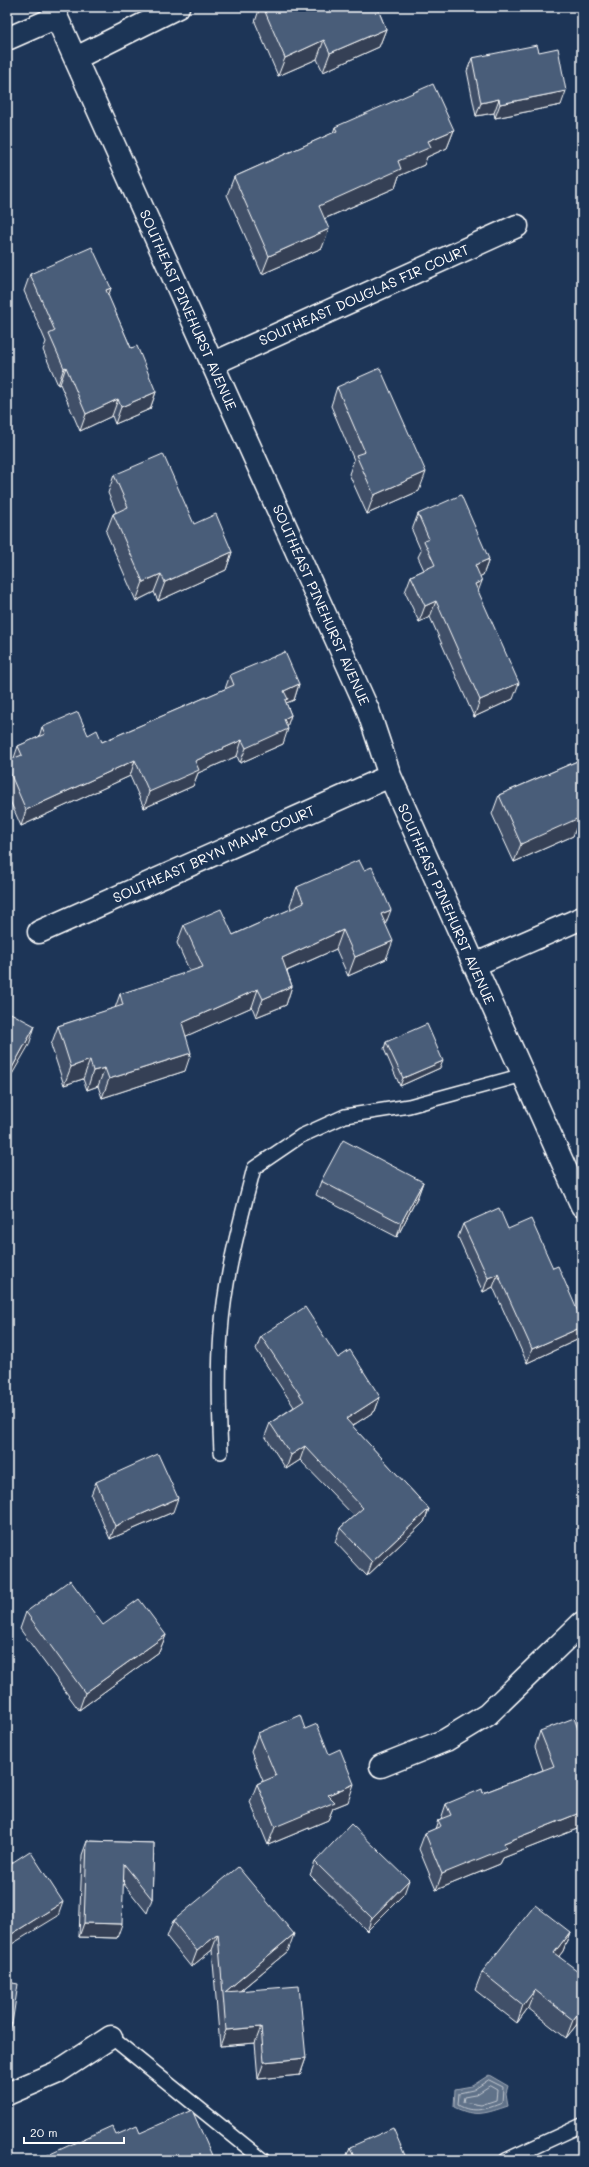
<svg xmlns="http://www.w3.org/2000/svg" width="589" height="2167" font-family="Mali,sans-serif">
  <rect width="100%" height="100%" fill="#1d3557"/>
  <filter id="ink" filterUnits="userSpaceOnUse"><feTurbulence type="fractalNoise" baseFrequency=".025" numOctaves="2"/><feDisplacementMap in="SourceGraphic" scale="8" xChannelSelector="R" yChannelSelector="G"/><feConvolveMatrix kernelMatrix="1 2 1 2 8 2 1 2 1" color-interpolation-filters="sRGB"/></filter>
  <g filter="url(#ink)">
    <path fill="#617289" stroke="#a0aab8" d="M489,2075L508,2086L506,2093L508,2106C486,2113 476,2118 454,2107L455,2089L472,2086Z"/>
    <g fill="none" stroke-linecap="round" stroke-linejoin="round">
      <path stroke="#c0c7d0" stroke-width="1" d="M489,2080L503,2087L502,2103C487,2109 473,2114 458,2105L459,2093L473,2090Z
        M490,2086L497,2090L496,2100L481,2105L463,2102L464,2097L475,2095Z"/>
      <g stroke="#fff" stroke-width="16">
        <path id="lane" d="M221,1452C219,1412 218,1372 221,1332C225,1276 240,1222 254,1168L301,1136L345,1116L409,1106L523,1075
          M111,2037L263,2160
          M506,2160L582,2125"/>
      </g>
      <g stroke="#fff" stroke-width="25">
        <path id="street" d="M52,7L368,710L390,776L582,1206
          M7,39L57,17
          M76,58L178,7
          M212,364L517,226
          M39,932L390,776
          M474,965L582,918
          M381,1766L446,1740L487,1715L582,1623
          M7,2094L56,2073L111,2037"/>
      </g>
      <use href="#lane" stroke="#1d3557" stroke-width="13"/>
      <use href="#street" stroke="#1d3557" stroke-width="22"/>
    </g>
    <path fill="#405068" stroke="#fff" d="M260,7H377L386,29L379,47L323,72L317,59L278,76L255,22Z
      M539,52L561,105L495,118L494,113L476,116L467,71L472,58Z
      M335,127L454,130L447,148L427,157L424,165L399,176L395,188L324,219L322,248L262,274L227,195L234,177L333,133Z
      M30,274L111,288L108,296L131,348L156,392L150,409L115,424L112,416L80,431L60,384L58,385L43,350L46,342L24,291Z
      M337,387L419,491L367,514L349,474L354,460L331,406Z
      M114,475L194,524L232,552L226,570L158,601L154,592L136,601L106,532L113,514L116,512L108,493Z
      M418,514L489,559L483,575L480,576L478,591L513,699L474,717L430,617L419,622L405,592L411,576L424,570L418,557L421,551L412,530Z
      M230,675L299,684L294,700L286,703L291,715L287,726L283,744L240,763L237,756L198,773L193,786L144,808L130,776L21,826L7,794V761L14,758L18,746L39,737L42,727L88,735L102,742L225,689Z
      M582,759V825L576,828L573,836L514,862L492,814L499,795Z
      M297,887L385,924L386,959L348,976L336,949L287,971L292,986L286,1005L256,1017L252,1007L186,1036L185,1071L102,1098L98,1086L87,1090L83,1079L64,1085L51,1045L58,1026L115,1008L120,994L190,972L177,943L184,925L233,935L291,909L290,905Z
      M386,1042L440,1068L400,1086L384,1049Z
      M321,1181L423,1182L418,1196L397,1237L316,1195Z
      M463,1224L508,1229L579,1339L527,1363L493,1287L483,1292L458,1237Z
      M261,1336L338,1358L380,1397L375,1411L352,1426L429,1509L424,1522L367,1576L335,1542L340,1528L354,1516L300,1460L286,1469L265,1436L270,1423L294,1407L256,1349Z
      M96,1482L173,1512L110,1539L91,1495Z
      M26,1612L103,1625L166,1635L159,1652L79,1710L20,1629Z
      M305,1729L329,1754L348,1802L333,1808L328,1820L268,1845L250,1802L257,1784L263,1781L251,1752L258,1733Z
      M540,1731L582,1740V1827L503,1858L500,1864L436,1890L419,1849L425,1833L435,1829L438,1820L441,1819L446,1804L483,1793L543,1770L535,1747Z
      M87,1841L154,1843L152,1899L147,1913L123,1883L117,1938L79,1937L82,1855Z
      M315,1862L404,1894L367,1931L310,1875Z
      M173,1921L288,1951L240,1991L306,2058L300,2075L258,2079L255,2043L220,2046L212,1950L191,1967L167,1937Z
      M570,1932L563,1951L559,1956L582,2018L566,2038L528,2008L517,2023L475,1990L482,1972Z
      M350,2147L407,2160H345Z"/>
    <path fill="#344155" stroke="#fff" d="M386,29L379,47L323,72L330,53Z
      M324,40L317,59L278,76L285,58Z
      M566,91L561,105L495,118L500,104Z
      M499,99L494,113L476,116L481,103Z
      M454,130L447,148L427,157L424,165L399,176L395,188L312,224L319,206L398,161L428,141Z
      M329,229L322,248L262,274L269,256Z
      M111,288L105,305L106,290Z
      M66,367L60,384L58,385L64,368Z
      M156,392L150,409L115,424L121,407Z
      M118,399L112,416L80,431L86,414Z
      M426,472L419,491L367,514L374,495Z
      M232,552L226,570L158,601L165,582Z
      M489,559L483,575L469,581L475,565Z
      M161,574L154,592L136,601L143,582Z
      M482,581L476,597L475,584Z
      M436,601L430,617L419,622L425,606Z
      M519,683L513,699L474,717L480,700Z
      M299,684L294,700L286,703L282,714L284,691Z
      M291,715L286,730L288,729L283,744L240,763L246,748L284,719Z
      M242,740L237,756L198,773L193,786L144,808L149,792L195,761Z
      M135,760L130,776L21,826L26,810Z
      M582,810V825L576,828L573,836L514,862L521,844L577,812Z
      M391,910L384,928L381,914Z
      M343,930L336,949L275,976L282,958Z
      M393,941L386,959L348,976L355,957Z
      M292,986L286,1005L256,1017L263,999Z
      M258,989L252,1007L175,1041L182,1023Z
      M35,1026L29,1045L7,1083V1077Z
      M191,1053L185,1071L102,1098L109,1079Z
      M90,1060L83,1079L64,1085L71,1067Z
      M443,1061L440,1068L400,1086L403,1078Z
      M105,1068L98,1086L87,1090L93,1071Z
      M423,1182L418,1196L397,1237L401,1223Z
      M498,1274L493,1287L483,1292L488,1278Z
      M582,1327V1331L579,1339L527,1363L532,1349Z
      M380,1397L375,1411L341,1433L346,1419Z
      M305,1446L300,1460L286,1469L291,1455Z
      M178,1498L173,1512L110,1539L115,1526Z
      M429,1509L424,1522L367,1576L372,1562Z
      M166,1635L159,1652L79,1710L85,1693Z
      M354,1784L348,1802L333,1808L328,1820L268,1845L275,1827L328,1795Z
      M582,1812V1827L503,1858L500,1864L436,1890L442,1874L504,1843Z
      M409,1880L404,1894L367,1931L372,1918Z
      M63,1902L58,1916L7,1947V1937Z
      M84,1923L122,1924L117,1938L79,1937Z
      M570,1932L563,1951L548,1971L554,1953Z
      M218,1934L212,1950L191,1967L197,1951Z
      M294,1934L288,1951L224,2004L225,1992Z
      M535,1990L528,2008L517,2023L523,2005Z
      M582,2008V2018L566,2038L573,2020Z
      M7,2023L12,2024L7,2037Z
      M261,2027L255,2043L220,2046L226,2030Z
      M306,2058L300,2075L258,2079L264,2062Z"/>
    <path fill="#4a5d79" stroke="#fff" d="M263,7H377L386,29L330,53L324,40L285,58Z
      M537,45L539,52L558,48L566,91L500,104L499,99L481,103L472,58Z
      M433,84L454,130L428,141L431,147L398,161L401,169L319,206L329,229L269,256L234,177L337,131L335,127Z
      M92,247L111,288L106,290L131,348L137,346L156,392L121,407L118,399L86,414L66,367L64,368L49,334L55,331L30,274Z
      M380,368L426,472L374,495L356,455L365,452L337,387Z
      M163,454L194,524L216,514L232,552L165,582L161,574L143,582L113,514L128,507L114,475Z
      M461,495L489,559L475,565L482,581L475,584L519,683L480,700L436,601L425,606L411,576L435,565L424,541L429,539L418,514Z
      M285,652L299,684L284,691L288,699L285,700L291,715L284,719L288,729L246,748L242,740L195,761L199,770L149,792L135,760L26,810L7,766V761L22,755L18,746L45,734L42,727L78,712L88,735L97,730L102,742L234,685L230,675Z
      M582,759V810L577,812L579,818L521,844L499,795Z
      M359,860L364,870L372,867L391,910L381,914L393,941L355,957L343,930L282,958L292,986L263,999L258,989L182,1023L191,1053L109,1079L105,1068L93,1071L90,1060L71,1067L58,1026L123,1005L120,994L203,967L184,925L221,909L233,935L304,903L297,887Z
      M7,1011L35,1026L7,1077Z
      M427,1024L443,1061L403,1078L386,1042Z
      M343,1140L423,1182L401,1223L321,1181Z
      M499,1208L508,1229L531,1219L553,1268L558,1266L582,1321V1327L532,1349L498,1274L488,1278L463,1224Z
      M305,1307L338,1358L350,1350L380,1397L346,1419L429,1509L372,1562L340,1528L363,1508L305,1446L291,1455L270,1423L304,1401L261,1336Z
      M158,1454L178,1498L115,1526L96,1482Z
      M70,1580L103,1625L139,1599L166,1635L85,1693L26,1612Z
      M300,1715L305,1729L317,1724L329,1754L340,1749L354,1784L328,1795L335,1802L275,1827L257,1784L276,1776L258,1733Z
      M574,1718L582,1740V1812L504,1843L506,1848L442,1874L425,1833L441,1826L438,1820L451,1815L446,1804L482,1789L483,1793L554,1766L540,1731Z
      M351,1824L409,1880L372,1918L315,1862Z
      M87,1841L154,1843L152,1899L124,1864L122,1924L84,1923Z
      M30,1851L63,1902L7,1937V1866Z
      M238,1867L294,1934L225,1992L299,1986L306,2058L264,2062L261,2027L226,2030L218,1934L197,1951L173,1921Z
      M535,1905L570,1932L554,1953L582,1974V2008L573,2020L535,1990L523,2005L482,1972Z
      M7,1982L18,1984L12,2024L7,2023Z
      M192,2110L214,2160H37L112,2126L116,2135L137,2126L140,2133Z
      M393,2128L407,2160H355L350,2147Z"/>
  </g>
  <g text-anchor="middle" stroke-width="3" stroke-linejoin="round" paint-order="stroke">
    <g font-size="14" fill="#fff" stroke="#1d3557">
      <text transform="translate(364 295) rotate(-24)" y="5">SOUTHEAST DOUGLAS FIR COURT</text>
      <text transform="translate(188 310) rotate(66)" y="5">SOUTHEAST PINEHURST AVENUE</text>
      <text transform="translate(321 605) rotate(66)" y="5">SOUTHEAST PINEHURST AVENUE</text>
      <text transform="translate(214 854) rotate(-24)" y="5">SOUTHEAST BRYN MAWR COURT</text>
      <text transform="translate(446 904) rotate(66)" y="5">SOUTHEAST PINEHURST AVENUE</text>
    </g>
  </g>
  <rect width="589" height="2167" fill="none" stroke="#1d3557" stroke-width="24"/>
  <rect x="12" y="12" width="565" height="2143" fill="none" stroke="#fff" stroke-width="1.5" filter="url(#ink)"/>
  <path d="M24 2137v6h100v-6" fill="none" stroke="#ffffff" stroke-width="2"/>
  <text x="30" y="2137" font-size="12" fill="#ffffff" stroke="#1d3557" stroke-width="3" paint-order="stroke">20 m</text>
</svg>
